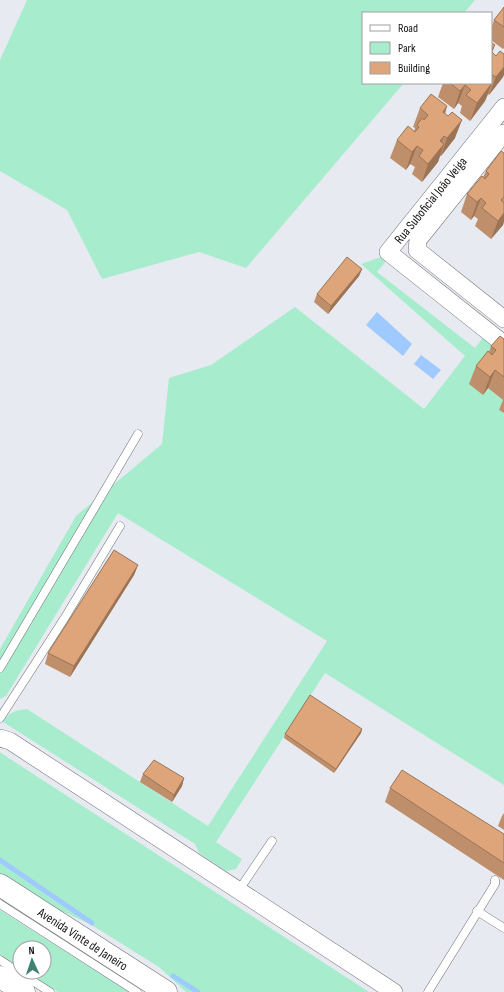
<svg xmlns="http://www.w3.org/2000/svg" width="504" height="992" font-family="'Sofia Sans Condensed',sans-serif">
  <rect width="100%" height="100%" fill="#e7eaf0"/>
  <path fill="#a7edcd" d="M27,0H475L464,13H363V83H404L246,268L199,252L102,279L67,210L0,171V60Z
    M384,256L388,259L377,272L475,348L485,335L500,346L483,395L488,388L504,401L499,410L504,413V785L325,673L216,842L242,859L236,869L226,871L199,853L195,844L3,722C8,712 17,710 27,709L208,826L327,641L118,513L6,696L0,699V649L76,516L162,444L169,378L211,365L295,307L424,409L465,356L361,264Z
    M0,752L1,753L369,992H186L159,967L90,924L64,912L47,909L0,875Z
    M0,910L129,992H58L26,972H44V948H20V968L0,955Z"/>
  <path fill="#9fcaff" d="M377,312L412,344L403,356L366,325Z
    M421,355L441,370L433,379L414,364Z"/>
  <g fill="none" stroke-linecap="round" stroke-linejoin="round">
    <path stroke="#9fcaff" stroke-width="5" d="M0,860L92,923
      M173,976L198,992"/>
    <g stroke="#6d7075" stroke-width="9">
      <path id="lane" d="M0,668L138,434
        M0,718L64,619L120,526
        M239,890L272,841
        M0,904L137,992
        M477,911L504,928
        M0,960L50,992
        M428,992L495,884V880"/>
    </g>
    <g stroke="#6d7075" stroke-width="18">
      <path id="street" d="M504,107L388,252L504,344
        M504,133L418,240L417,250L504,319
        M0,738L10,741L394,992"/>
    </g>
    <g stroke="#6d7075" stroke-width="23">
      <g id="secondary">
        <path id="s1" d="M0,885L166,992"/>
        <path d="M0,977L24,992"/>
      </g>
    </g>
    <use href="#lane" stroke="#fff" stroke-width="8"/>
    <use href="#street" stroke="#fff" stroke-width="17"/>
    <use href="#secondary" stroke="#fff" stroke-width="22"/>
  </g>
  <path fill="#bf8e6a" d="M504,7V48L503,49L491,40V29L494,20Z
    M491,42L492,52L503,77L489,95L488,94L485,101L470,121L460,113L462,106L458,103L454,109L438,97L443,83H491Z
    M447,106L445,114L455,138L441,156H440L438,162L422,182L412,174L415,167L410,164L406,170L390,158L397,140L414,132L415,128L413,127L420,108Z
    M504,153V221L503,225L491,239L475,226L478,219L474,216L471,220L461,212L467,194L483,177L486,171Z
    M362,269L359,276L328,314L314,302L317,294Z
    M504,339V413L499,410L503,400L488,388L483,395L469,384L476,366L489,352L491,346Z
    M138,565L134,575L70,677L45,664L48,653Z
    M362,729L361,733L334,773L284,738L285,734Z
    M143,774L184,778L182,786L172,802L140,782Z
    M390,788L504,834V880L385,802Z
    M504,813V830L498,826L502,816Z"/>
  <path fill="#9b7456" d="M495,45L491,56V50Z
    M504,67V75L503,77L489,95L496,77Z
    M492,83L485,101L470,121L477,103Z
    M465,85L458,103L454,109L460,91Z
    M447,106L441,125L443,112Z
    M462,120L455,138L441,156L447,138Z
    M444,136L438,151L444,144L438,162L422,182L428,164L440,141Z
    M417,146L410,164L406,170L412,152Z
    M481,198L474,216L471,220L477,202Z
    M504,213V221L503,225L491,239L498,221Z
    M362,269L359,276L328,314L331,306Z
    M495,370L488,388L483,395L490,377Z
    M138,565L134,575L70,677L74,666Z
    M362,729L361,733L334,773L336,769Z
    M184,778L182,786L172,802L174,795Z"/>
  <path fill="#dea57b" stroke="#9b7456" d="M504,7V27L494,20Z
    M491,42L495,45L491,50Z
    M491,51L496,56L500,51L504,54V67L496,77L492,75L491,76Z
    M491,82L492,83L477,103L466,95L471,90L465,85L460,91L450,83H491Z
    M431,94L447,106L443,112L448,116L452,112L462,120L447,138L444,136L440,141L444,144L428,164L419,156L423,150L417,146L412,152L397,140L408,126L415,132L419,127L417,125L422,118L424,120L428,115L420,108Z
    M501,151L504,153V197L501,200L504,203V213L498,221L482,208L486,203L481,198L477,202L467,194L482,176L485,179L489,174L486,171Z
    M347,257L362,269L331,306L317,294Z
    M500,336L504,339V377L495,370L490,377L476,366L488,351L492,355L496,350L491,346Z
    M114,550L138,565L74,666L48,653Z
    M310,695L362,729L336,769L285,734Z
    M154,760L184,778L174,795L143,774Z
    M402,770L504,834V863L390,788Z"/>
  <g text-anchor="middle" stroke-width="3.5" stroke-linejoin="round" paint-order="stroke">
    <g font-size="13" fill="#111214" stroke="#fff">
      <text transform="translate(430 200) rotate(-51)" y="5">Rua Suboficial João Veiga</text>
      <text dy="5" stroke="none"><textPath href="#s1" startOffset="99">Avenida Vinte de Janeiro</textPath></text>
    </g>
  </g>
  <rect x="362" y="12" width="130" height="72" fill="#ffffff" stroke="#a0a0a1"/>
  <rect x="370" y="25" width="20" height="6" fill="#ffffff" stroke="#a0a0a1"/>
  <text x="398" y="32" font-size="12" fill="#111214">Road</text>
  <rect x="370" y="42" width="20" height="12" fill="#a7edcd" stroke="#a0a0a1"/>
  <text x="398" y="52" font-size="12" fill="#111214">Park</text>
  <rect x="370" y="62" width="20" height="12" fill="#dea57b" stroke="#a0a0a1"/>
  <text x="398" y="72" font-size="12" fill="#111214">Building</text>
  <g transform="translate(32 960) rotate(357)"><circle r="19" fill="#ffffff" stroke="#a0a0a1"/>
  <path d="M0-3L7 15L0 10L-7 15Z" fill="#408170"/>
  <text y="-6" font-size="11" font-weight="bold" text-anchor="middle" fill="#111214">N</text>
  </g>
</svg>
